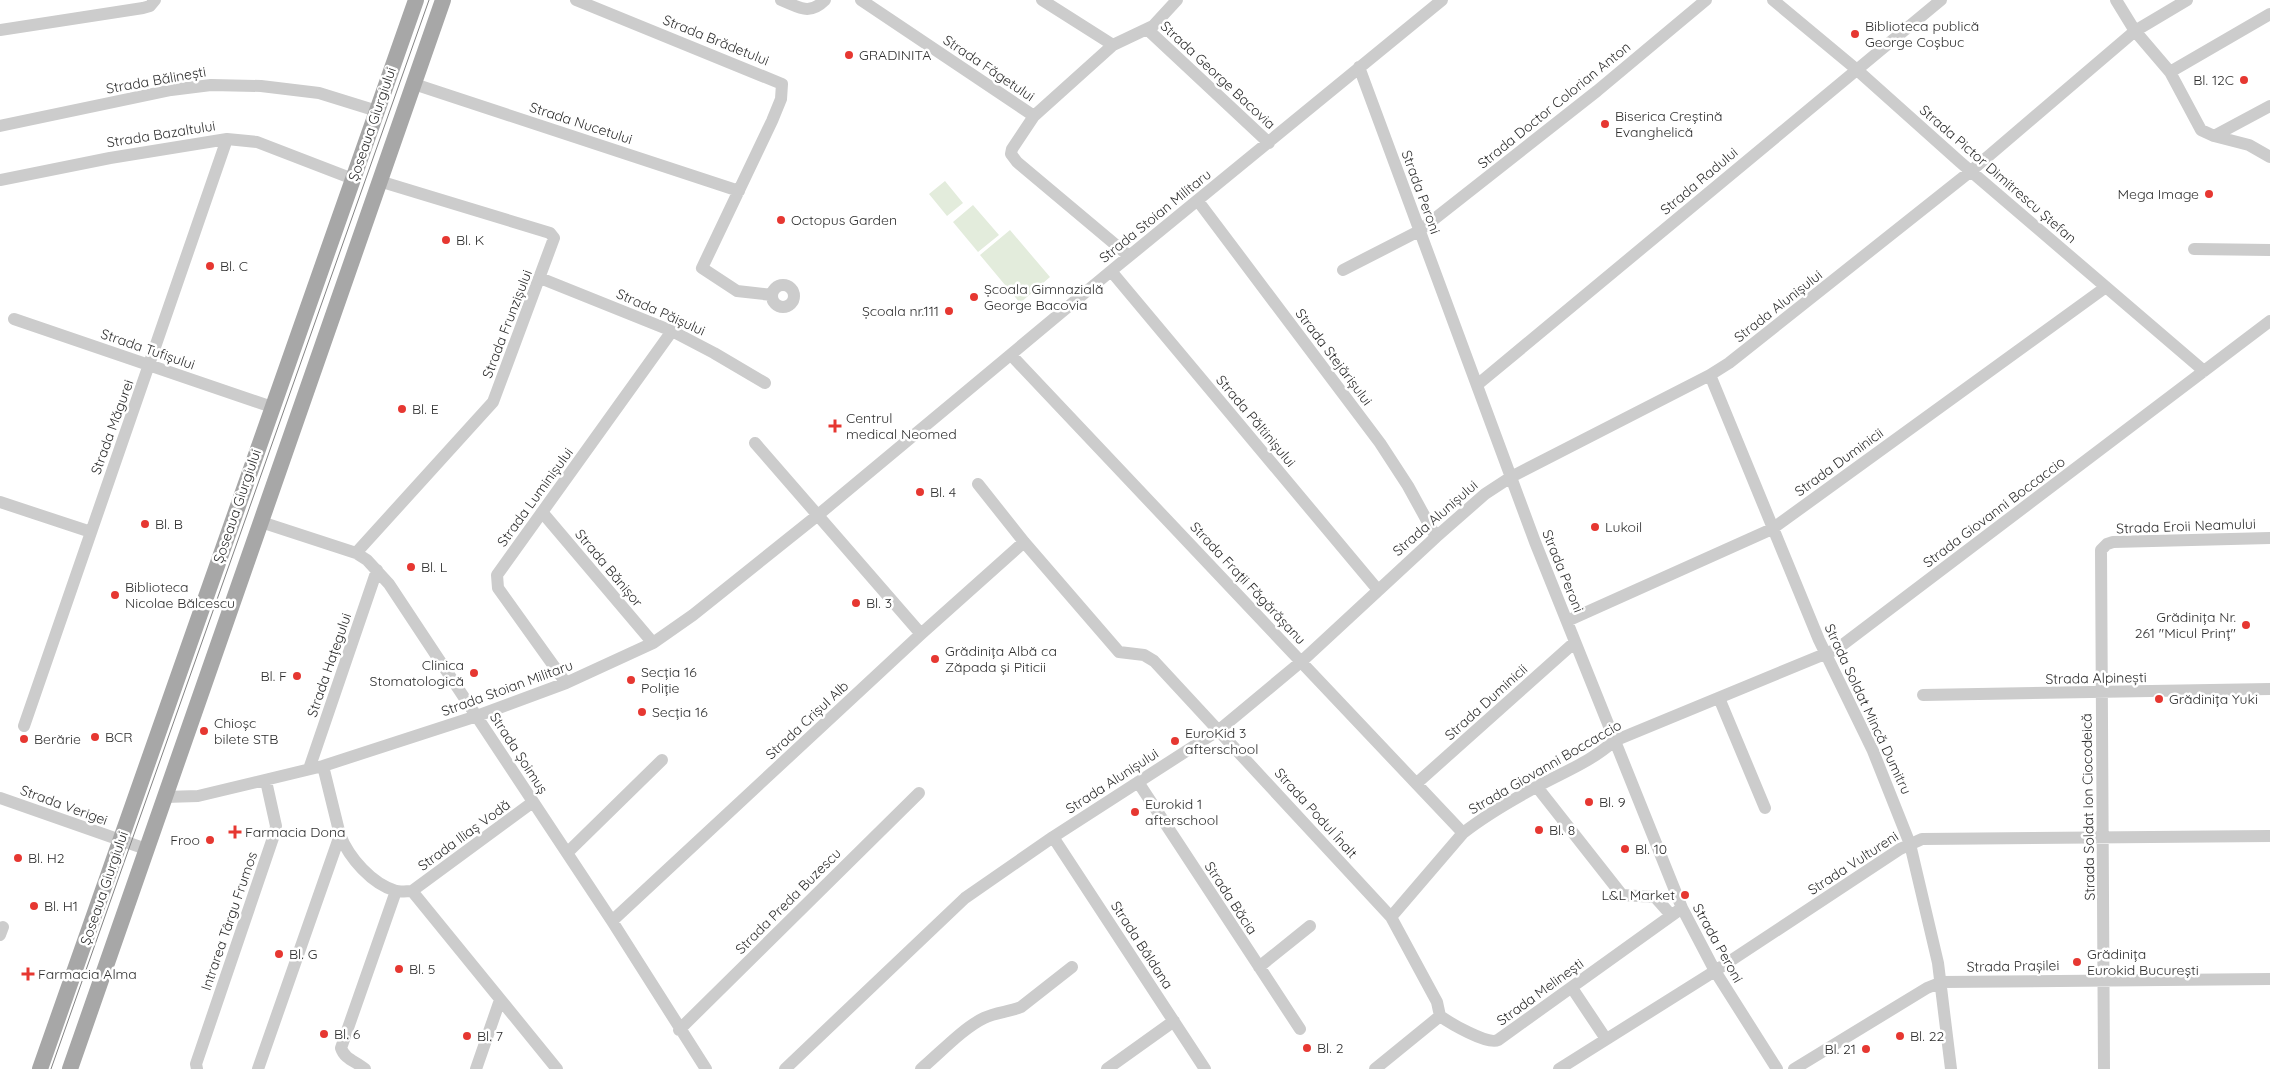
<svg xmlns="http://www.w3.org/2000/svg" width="2270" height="1069" font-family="Quicksand,sans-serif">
  <rect width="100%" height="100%" fill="#fff"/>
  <path fill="#e3ecdc" d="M945,181L963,203L947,216L929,194Z
    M973,205L999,235L978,252L953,222Z
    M1010,230L1050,277L1020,303L980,255Z"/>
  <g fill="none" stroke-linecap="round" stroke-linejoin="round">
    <path stroke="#ccc" stroke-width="12" d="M576,0L782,84L781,99L772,121L702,268L737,291L772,295
      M781,0C799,7 809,16 825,0
      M861,0L1034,116
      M1042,0L1113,45
      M1773,0L1856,69L1960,162L2204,371
      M2116,0L2135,31L2170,72L2201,130L2214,136L2249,145L2270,157
      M1147,29L1269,143
      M0,30L143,8L150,6L155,0
      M1359,67L1535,542L1682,908L1715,971L1777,1069
      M2170,72L2270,14
      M414,84L739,191
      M0,126L171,90L211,85L261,86L319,93L377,111
      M2214,136L2270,106
      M0,180L110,158L227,139L257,142L353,179
      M1198,201L1380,443L1408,486L1436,537
      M2194,249L2270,250
      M1129,256L1017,162L1011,154L1012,149L1034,116L1113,45L1153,26L1177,0
      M1343,270L1419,231L1597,91L1706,0
      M1111,271L1378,590
      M540,278L672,331L714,353L765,383
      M772 296a11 11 0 1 1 22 0a11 11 0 1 1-22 0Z
      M14,319L272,407
      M1011,355L1463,833
      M1710,375L1819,640L1873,751L1910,844L1938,963L1951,1069
      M1477,385L1941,0
      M755,443L921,634
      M978,484L1024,542L1119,652L1144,655L1154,661L1391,917L1437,1002L1440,1016
      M0,502L91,532
      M542,512L653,643
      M261,522L356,553L367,560L389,584L612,921L706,1069
      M356,553L493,402L554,238L550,233L379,181
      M1567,621L1772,529L2106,287
      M566,683L498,588L497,575L672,331
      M1923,695L2270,689
      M1719,698L1765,808
      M24,726L227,139
      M309,769L377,570
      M1138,782L1300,1029
      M1417,783L1575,642
      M1537,787L1622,895L1655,897L1671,915
      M165,797L198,796L323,766L477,716L566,683L653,643L693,615L818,515L1111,271L1442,0
      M0,798L146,849
      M340,835C349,858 372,884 396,891C401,892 407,891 412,891L557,1069
      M1053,837L1205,1069
      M567,853L662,760
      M412,891L533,802
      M1391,917L1463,833C1486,815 1512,800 1538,786C1564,772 1592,761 1614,741L1837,649L2270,321
      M612,921L921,634L1024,542
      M0,935L3,927
      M1259,967L1310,926
      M1572,988L1606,1039
      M1440,1016C1450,1023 1487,1045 1498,1040L1682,908
      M679,1030L919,793
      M197,1069L196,1064L275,832L276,826L266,781
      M258,1069L340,835L323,766
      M365,1069C356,1061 345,1060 341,1048L396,891
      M476,1069L500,1000
      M785,1069L965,898L1053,837L1219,730L1302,661L1436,537L1485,494L1511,477L1710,375L1729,363L1971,171L2135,31L2187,0
      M921,1069C940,1053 963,1028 984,1018C996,1012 1009,1012 1021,1007L1072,967
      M1107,1069L1174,1021
      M1375,1069L1440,1016
      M1559,1069L1715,971L1900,849L1922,839L2270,836
      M1794,1069L1927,988L1942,982L2270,979
      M2104,1069L2101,550L2107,544L2113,542L2270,538"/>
    <path stroke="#a7a7a7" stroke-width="16" d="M40,1069L416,0
      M70,1069L443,0"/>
    <path stroke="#848484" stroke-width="1" d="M51,1069L429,0"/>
  </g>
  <g fill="#e63731" stroke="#fff" stroke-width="2">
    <circle cx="1855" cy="34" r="5"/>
    <circle cx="849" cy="55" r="5"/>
    <circle cx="2244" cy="80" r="5"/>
    <circle cx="1605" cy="124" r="5"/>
    <circle cx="2209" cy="194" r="5"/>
    <circle cx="781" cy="220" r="5"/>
    <circle cx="446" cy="240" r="5"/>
    <circle cx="210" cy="266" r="5"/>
    <circle cx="974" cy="297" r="5"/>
    <circle cx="949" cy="311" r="5"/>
    <circle cx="402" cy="409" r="5"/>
    <path d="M832.5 418.5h5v5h5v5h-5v5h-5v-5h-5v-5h5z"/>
    <circle cx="920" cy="492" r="5"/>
    <circle cx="145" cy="524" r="5"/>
    <circle cx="1595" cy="527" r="5"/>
    <circle cx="411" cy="567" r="5"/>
    <circle cx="115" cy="595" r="5"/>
    <circle cx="856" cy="603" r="5"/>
    <circle cx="2246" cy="625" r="5"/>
    <circle cx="935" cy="659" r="5"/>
    <circle cx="474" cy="673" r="5"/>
    <circle cx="297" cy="676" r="5"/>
    <circle cx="631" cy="680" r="5"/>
    <circle cx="2159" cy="699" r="5"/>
    <circle cx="642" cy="712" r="5"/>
    <circle cx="204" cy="731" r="5"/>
    <circle cx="95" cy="737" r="5"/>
    <circle cx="24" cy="739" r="5"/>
    <circle cx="1175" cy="741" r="5"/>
    <circle cx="1589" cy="802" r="5"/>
    <circle cx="1135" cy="812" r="5"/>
    <circle cx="1539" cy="830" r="5"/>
    <path d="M232.5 824.5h5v5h5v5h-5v5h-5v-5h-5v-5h5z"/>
    <circle cx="210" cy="840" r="5"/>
    <circle cx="1625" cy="849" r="5"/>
    <circle cx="18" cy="858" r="5"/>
    <circle cx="1685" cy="895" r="5"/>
    <circle cx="34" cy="906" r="5"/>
    <circle cx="279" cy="954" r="5"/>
    <circle cx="2077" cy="962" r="5"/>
    <circle cx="399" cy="969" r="5"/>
    <path d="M25.5 966.5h5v5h5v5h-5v5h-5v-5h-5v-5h5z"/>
    <circle cx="324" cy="1034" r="5"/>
    <circle cx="467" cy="1036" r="5"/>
    <circle cx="1900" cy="1036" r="5"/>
    <circle cx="1307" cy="1048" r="5"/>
    <circle cx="1866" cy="1049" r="5"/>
  </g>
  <g text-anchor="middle" stroke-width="5" stroke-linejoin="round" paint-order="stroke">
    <g font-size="14" fill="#2f2f2f" stroke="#fff" text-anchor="start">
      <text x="1865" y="31">Biblioteca publică<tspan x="1865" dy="16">George Coșbuc</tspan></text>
      <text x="859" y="60">GRADINITA</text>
      <text x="2234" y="85" text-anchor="end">Bl. 12C</text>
      <text x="1615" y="121">Biserica Creștină<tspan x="1615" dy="16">Evanghelică</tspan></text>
      <text x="2199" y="199" text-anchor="end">Mega Image</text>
      <text x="791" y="225">Octopus Garden</text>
      <text x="456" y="245">Bl. K</text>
      <text x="220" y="271">Bl. C</text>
      <text x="984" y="294">Școala Gimnazială<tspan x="984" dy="16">George Bacovia</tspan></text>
      <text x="939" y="316" text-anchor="end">Școala nr.111</text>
      <text x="412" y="414">Bl. E</text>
      <text x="846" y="423">Centrul<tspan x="846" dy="16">medical Neomed</tspan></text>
      <text x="930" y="497">Bl. 4</text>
      <text x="155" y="529">Bl. B</text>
      <text x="1605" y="532">Lukoil</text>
      <text x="421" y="572">Bl. L</text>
      <text x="125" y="592">Biblioteca<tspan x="125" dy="16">Nicolae Bălcescu</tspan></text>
      <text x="866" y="608">Bl. 3</text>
      <text x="2236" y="622" text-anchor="end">Grădinița Nr.<tspan x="2236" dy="16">261 "Micul Prinț"</tspan></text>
      <text x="945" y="656">Grădinița Albă ca<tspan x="945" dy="16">Zăpada și Piticii</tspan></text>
      <text x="464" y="670" text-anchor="end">Clinica<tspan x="464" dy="16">Stomatologică</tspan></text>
      <text x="641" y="677">Secția 16<tspan x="641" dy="16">Poliție</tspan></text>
      <text x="287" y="681" text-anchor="end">Bl. F</text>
      <text x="2169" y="704">Grădinița Yuki</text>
      <text x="652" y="717">Secția 16</text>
      <text x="214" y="728">Chioșc<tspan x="214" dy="16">bilete STB</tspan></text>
      <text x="1185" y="738">EuroKid 3<tspan x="1185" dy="16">afterschool</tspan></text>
      <text x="105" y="742">BCR</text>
      <text x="34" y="744">Berărie</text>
      <text x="1599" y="807">Bl. 9</text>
      <text x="1145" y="809">Eurokid 1<tspan x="1145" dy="16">afterschool</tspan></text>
      <text x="1549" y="835">Bl. 8</text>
      <text x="245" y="837">Farmacia Dona</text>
      <text x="200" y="845" text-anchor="end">Froo</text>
      <text x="1635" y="854">Bl. 10</text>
      <text x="28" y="863">Bl. H2</text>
      <text x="1675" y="900" text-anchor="end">L&amp;L Market</text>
      <text x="44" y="911">Bl. H1</text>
      <text x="289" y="959">Bl. G</text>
      <text x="2087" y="959">Grădinița<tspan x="2087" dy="16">Eurokid București</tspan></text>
      <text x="409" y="974">Bl. 5</text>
      <text x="38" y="979">Farmacia Alma</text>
      <text x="334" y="1039">Bl. 6</text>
      <text x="477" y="1041">Bl. 7</text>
      <text x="1910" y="1041">Bl. 22</text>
      <text x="1317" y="1053">Bl. 2</text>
      <text x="1856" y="1054" text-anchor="end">Bl. 21</text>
    </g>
    <g font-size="14" fill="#2f2f2f" stroke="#fff">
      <text transform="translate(716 40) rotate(22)" y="5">Strada Brădetului</text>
      <text transform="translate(989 68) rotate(34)" y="5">Strada Făgetului</text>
      <text transform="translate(1218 75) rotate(43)" y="5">Strada George Bacovia</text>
      <text transform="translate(156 80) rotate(-10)" y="5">Strada Bălinești</text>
      <text transform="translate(1554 105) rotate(-39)" y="5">Strada Doctor Colorian Anton</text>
      <text transform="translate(581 123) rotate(18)" y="5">Strada Nucetului</text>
      <text transform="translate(372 124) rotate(-71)" y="5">Șoseaua Giurgiului</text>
      <text transform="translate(161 134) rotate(-9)" y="5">Strada Bazaltului</text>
      <text transform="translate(1998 174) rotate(41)" y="5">Strada Pictor Dimitrescu Ștefan</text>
      <text transform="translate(1699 181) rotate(-40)" y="5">Strada Radului</text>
      <text transform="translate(1421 192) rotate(70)" y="5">Strada Peroni</text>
      <text transform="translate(1155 216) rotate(-39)" y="5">Strada Stoian Militaru</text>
      <text transform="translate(1778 306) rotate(-38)" y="5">Strada Alunișului</text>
      <text transform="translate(661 312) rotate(24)" y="5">Strada Păișului</text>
      <text transform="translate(507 324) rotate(-69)" y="5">Strada Frunzișului</text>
      <text transform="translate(148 349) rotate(19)" y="5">Strada Tufișului</text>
      <text transform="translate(1334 357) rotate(53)" y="5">Strada Stejărișului</text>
      <text transform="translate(1256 421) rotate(50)" y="5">Strada Păltinișului</text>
      <text transform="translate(112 427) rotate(-70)" y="5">Strada Măgurei</text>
      <text transform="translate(1839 462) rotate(-36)" y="5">Strada Duminicii</text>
      <text transform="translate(535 497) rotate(-54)" y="5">Strada Luminișului</text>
      <text transform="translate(237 506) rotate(-71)" y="5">Șoseaua Giurgiului</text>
      <text transform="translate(1994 512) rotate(-37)" y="5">Strada Giovanni Boccaccio</text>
      <text transform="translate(1435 518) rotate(-41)" y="5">Strada Alunișului</text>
      <text transform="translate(2186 526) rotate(-2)" y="5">Strada Eroii Neamului</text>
      <text transform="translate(609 568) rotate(50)" y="5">Strada Bănișor</text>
      <text transform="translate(1563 571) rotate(68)" y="5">Strada Peroni</text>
      <text transform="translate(1248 583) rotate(47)" y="5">Strada Frații Făgărășanu</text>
      <text transform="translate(329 665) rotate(-71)" y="5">Strada Hațegului</text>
      <text transform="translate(2096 678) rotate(-1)" y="5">Strada Alpinești</text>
      <text transform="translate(507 688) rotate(-20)" y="5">Strada Stoian Militaru</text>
      <text transform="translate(1486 702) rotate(-42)" y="5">Strada Duminicii</text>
      <text transform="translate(1868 709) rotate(65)" y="5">Strada Soldat Mincă Dumitru</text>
      <text transform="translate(807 720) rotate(-43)" y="5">Strada Crișul Alb</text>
      <text transform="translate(519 753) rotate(57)" y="5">Strada Șoimuș</text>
      <text transform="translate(1545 767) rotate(-30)" y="5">Strada Giovanni Boccaccio</text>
      <text transform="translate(1112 781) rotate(-33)" y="5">Strada Alunișului</text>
      <text transform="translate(64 805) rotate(20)" y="5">Strada Verigei</text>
      <text transform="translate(2088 807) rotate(-91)" y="5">Strada Soldat Ion Ciocodeică</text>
      <text transform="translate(1316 813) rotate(48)" y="5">Strada Podul Înalt</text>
      <text transform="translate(464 835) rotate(-36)" y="5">Strada Iliaș Vodă</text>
      <text transform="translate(1853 863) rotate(-33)" y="5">Strada Vultureni</text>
      <text transform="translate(104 888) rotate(-71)" y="5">Șoseaua Giurgiului</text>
      <text transform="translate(1231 898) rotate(57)" y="5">Strada Băcia</text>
      <text transform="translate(788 901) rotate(-45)" y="5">Strada Preda Buzescu</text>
      <text transform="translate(229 921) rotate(-71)" y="5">Intrarea Târgu Frumos</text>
      <text transform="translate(1718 943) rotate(61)" y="5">Strada Peroni</text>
      <text transform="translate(1142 945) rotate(57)" y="5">Strada Bâldana</text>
      <text transform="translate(2013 966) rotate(-1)" y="5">Strada Prașilei</text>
      <text transform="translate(1540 992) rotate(-36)" y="5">Strada Melinești</text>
    </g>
  </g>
</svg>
